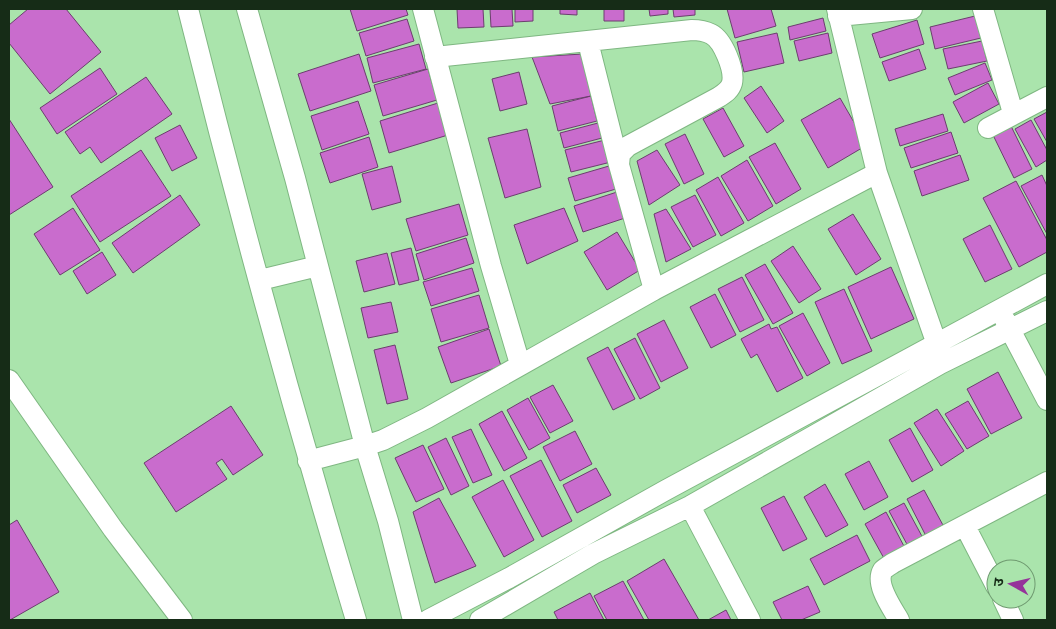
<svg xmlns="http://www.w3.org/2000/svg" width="1056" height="629" font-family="Roboto,'Noto Sans Devanagari',sans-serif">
  <rect width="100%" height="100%" fill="#aae4ac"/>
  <path fill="#c96ccd" stroke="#6c3e6e" d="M28,9H66L101,52L50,94L9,43V25Z
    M350,9H406L408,15L357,31Z
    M457,9H483L484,27L458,28Z
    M490,9H512L513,26L491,27Z
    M515,9H533V21L515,22Z
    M560,9H577V15L560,14Z
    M604,9H624V21H604Z
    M649,9H668V14L650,16Z
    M673,9H695V15L674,17Z
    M727,9H771L776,26L735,38Z
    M975,16L981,38L935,49L930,27Z
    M823,18L826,31L790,40L788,27Z
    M407,19L414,41L366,56L359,33Z
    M917,20L924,44L880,58L872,34Z
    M777,33L784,63L744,72L737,42Z
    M828,33L832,53L799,61L794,41Z
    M982,41L987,61L948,69L943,49Z
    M419,44L426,69L373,83L367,58Z
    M919,49L926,69L889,81L882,62Z
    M359,54L371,91L310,111L298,74Z
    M583,54L591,96L550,104L532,57Z
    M985,63L992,80L955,95L948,78Z
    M100,68L117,94L57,134L40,108Z
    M428,69L437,100L383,116L374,85Z
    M519,72L527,104L500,111L492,79Z
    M146,77L172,114L101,163L90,147L80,154L65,132Z
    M988,83L999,104L964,123L953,102Z
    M761,86L784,121L767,133L744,98Z
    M591,96L597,121L558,131L552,106Z
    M840,98L867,145L828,168L801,120Z
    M358,101L369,134L322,150L311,116Z
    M438,103L448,135L389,153L380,121Z
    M723,108L744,146L724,157L703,119Z
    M1047,112V142L1034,119Z
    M943,114L948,131L900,146L895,129Z
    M9,119L53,187L9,215Z
    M1031,120L1047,150V160L1036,167L1015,129Z
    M598,123L602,138L564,148L560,133Z
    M180,125L197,158L172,171L155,138Z
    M1011,126L1032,169L1014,178L993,135Z
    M527,129L541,187L505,198L488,138Z
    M951,132L958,153L911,168L904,148Z
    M685,134L704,174L684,184L665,144Z
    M369,137L378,167L330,183L320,153Z
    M605,140L611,162L571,172L565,150Z
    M775,143L801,189L776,204L749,157Z
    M141,150L171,196L100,242L71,196Z
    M657,150L680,185L649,205L637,161Z
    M960,155L969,180L922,196L914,171Z
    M747,160L773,206L748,221L721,176Z
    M392,166L401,202L372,210L362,174Z
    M609,166L616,189L575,201L568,178Z
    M1042,175L1047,186V234L1021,186Z
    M718,177L744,223L721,236L696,190Z
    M1016,181L1047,240V252L1019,267L983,198Z
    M617,192L625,218L583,232L574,206Z
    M180,195L200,225L133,273L112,243Z
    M695,195L716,235L693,247L671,207Z
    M459,204L468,235L416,251L406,219Z
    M73,208L100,250L60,275L34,234Z
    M564,208L578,241L527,264L514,225Z
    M666,209L691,249L666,262L654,214Z
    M853,214L881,259L856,275L828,229Z
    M990,225L1012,269L985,282L963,239Z
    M617,232L640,270L607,290L584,252Z
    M466,238L474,263L424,280L416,254Z
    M793,246L821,289L799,303L771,261Z
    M411,248L419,280L399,285L391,253Z
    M102,252L116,275L87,294L73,271Z
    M387,253L395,284L364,292L356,261Z
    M765,264L793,313L773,324L745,275Z
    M891,267L914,319L871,339L848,287Z
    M472,268L479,291L431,306L423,282Z
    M742,277L764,320L740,332L718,289Z
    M844,289L872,351L842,364L815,302Z
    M715,294L736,335L711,348L690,307Z
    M479,295L489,328L441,342L431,309Z
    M391,302L398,332L368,338L361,308Z
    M803,313L830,363L807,376L779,326Z
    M664,320L688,368L661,382L637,334Z
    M769,324L771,329L777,327L803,378L777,392L757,354L751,358L741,339Z
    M489,329L501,366L451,383L438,347Z
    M635,338L660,388L640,399L614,349Z
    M395,345L408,399L387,404L374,350Z
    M608,347L635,399L613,410L587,358Z
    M998,372L1022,418L991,434L967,389Z
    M553,385L573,421L550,433L530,397Z
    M528,398L550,438L529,450L507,410Z
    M968,401L989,436L967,449L945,414Z
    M231,406L263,455L233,475L222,459L216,463L227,479L176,512L144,463Z
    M937,409L964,451L941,466L914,423Z
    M502,411L527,458L504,471L479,424Z
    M910,428L933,470L912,482L889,440Z
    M471,429L492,475L473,483L452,437Z
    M575,431L592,464L560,481L543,447Z
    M446,438L469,486L451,495L428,447Z
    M423,445L444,489L416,502L395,458Z
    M541,460L572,521L542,537L510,476Z
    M869,461L888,497L864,510L845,474Z
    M596,468L611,495L577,513L563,485Z
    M503,480L534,540L504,557L472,497Z
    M825,484L848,525L826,537L804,497Z
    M924,490L944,527L926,536L907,499Z
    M784,496L807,539L783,551L761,508Z
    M439,498L476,566L435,583L413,512Z
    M904,503L924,540L909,548L889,511Z
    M886,512L906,550L886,562L865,524Z
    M17,520L59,592L10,620L9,618V525Z
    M857,535L870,561L824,585L810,559Z
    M664,559L699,620H649L627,581Z
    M623,581L644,620H607L594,596Z
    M808,586L820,612L801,620H782L773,602Z
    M590,593L604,620H558L554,612Z
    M726,610L731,620H708Z"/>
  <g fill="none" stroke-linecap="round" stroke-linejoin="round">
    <g stroke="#7fb782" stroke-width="22">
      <path id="minor" d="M188,9C239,214 295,418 356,620
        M247,9L295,178L365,446L388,521L413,620
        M423,9L491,266L520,364
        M837,9L877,173L941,356
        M983,9L1013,113
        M838,16L912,9
        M588,42L619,165
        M435,57L692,30C699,30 705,31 711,34C723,40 735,70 732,83C730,90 725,93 719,97L628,146L620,154L619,165L654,290
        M988,128L1047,97
        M260,280L318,266
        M1005,320L1047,400
        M9,380L113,529L182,620
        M308,461L365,446L383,440L427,418L654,290L877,173
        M690,506L750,620
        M965,526L996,586
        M1003,599L1013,620
        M428,620L509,578L666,490L1047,284
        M480,620L593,554L690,506L940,364L1047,311
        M899,620C893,609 874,584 883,570C885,568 890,565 893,563L1047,482"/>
    </g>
    <use href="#minor" stroke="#fff" stroke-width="20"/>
  </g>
  <rect width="1056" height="629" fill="none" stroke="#162c17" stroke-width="20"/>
  <g transform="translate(1011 584) rotate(278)"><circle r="24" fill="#aae4ac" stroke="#6f9a70"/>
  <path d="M0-4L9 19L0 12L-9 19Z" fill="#95339a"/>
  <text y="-8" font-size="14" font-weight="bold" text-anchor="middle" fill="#162c17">उ</text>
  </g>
</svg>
